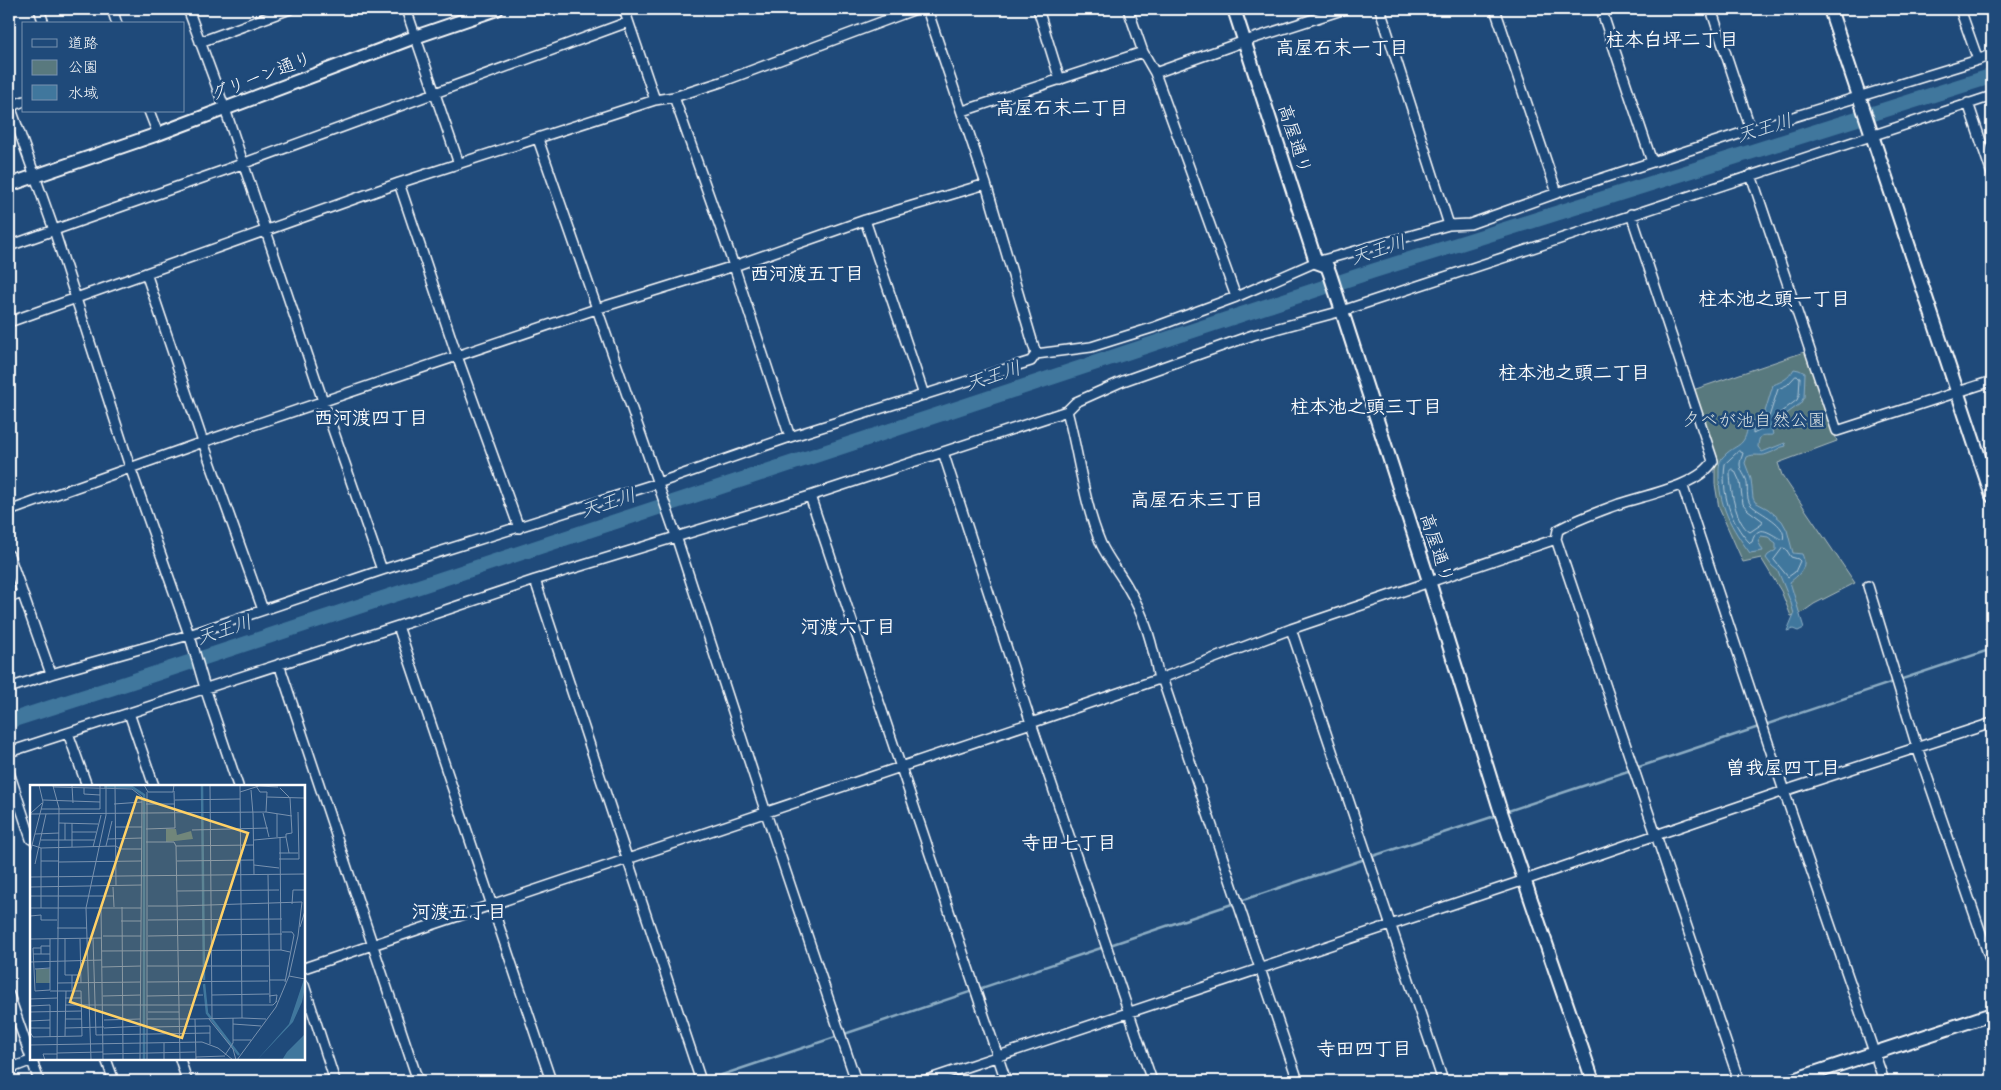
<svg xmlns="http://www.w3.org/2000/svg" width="2001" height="1090" font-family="'Playpen Sans','Klee One',sans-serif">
  <rect width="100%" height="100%" fill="#1f4a7a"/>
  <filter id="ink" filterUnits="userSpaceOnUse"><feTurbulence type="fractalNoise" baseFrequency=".02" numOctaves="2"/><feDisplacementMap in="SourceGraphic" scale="10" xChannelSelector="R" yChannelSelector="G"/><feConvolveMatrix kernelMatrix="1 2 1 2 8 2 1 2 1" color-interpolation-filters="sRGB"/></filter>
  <g filter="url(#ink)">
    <path fill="#59797e" stroke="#acbcbe" d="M1807,351L1837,441L1778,463L1782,475L1855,583L1814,604L1800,614L1791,616L1781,591L1761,558L1743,562L1719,508L1715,484V456L1693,390Z"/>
    <path fill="#40779d" stroke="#8cadc4" d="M1794,369L1799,370L1805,373L1804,397L1800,404L1785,415L1778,427L1772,430L1773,435C1763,436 1759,432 1758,447L1762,452L1785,443L1786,446C1778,447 1775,452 1767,454C1761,457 1754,453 1747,457L1745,463L1751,479L1753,498L1755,502L1768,509L1782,521L1787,530L1793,553L1802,554C1808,567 1800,574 1790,582L1804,628L1798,631L1793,629L1787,631L1794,614L1791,603L1778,571L1772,566L1766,558L1768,555L1776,550V543L1768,537L1761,536L1758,541L1763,551L1750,553C1732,529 1718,505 1719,473C1719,467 1719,463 1722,458C1736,442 1745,450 1748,424L1764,415L1773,385C1783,381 1788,379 1794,369Z"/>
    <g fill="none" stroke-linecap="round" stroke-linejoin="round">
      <path stroke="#b3c9d8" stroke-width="1" d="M1796,376L1800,377L1799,395L1797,400L1781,412L1773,424L1753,434V427L1769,417L1778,389L1787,385Z
        M1739,451L1743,453C1742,457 1740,461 1740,464C1740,470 1744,474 1746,479C1749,487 1745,498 1751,505C1760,514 1788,524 1783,540C1772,536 1758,520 1752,542L1750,543C1730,523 1721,492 1725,464Z
        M1732,469L1735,471L1740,482L1743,504L1748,510L1763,521L1762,524L1750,532C1735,523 1730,487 1730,471Z
        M1783,548L1786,549L1791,557L1798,559L1800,561L1795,572L1788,577L1774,560Z"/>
      <path stroke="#8cadc4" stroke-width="2.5" d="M1636,768L1992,649
        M1505,812L1631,770
        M1370,857L1498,815
        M1240,901L1365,859
        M1110,945L1235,903
        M704,1081L1104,947"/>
      <path stroke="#40779d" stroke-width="15" d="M9,721L127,683L1373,271L1992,76"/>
      <g stroke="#fff" stroke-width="12">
        <path id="street" d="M39,9L44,24
          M112,9L117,24
          M188,9L225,109L323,401L382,570
          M406,9L459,164
          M624,9L655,100
          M1038,9L1060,80
          M1128,9L1143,52L1155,73L1236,297
          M1380,9L1449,225
          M1495,9L1557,193
          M1601,9L1652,162
          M1711,9L1751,130
          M1960,9L1978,60
          M200,42L290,9
          M1155,73L1245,41L1345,9
          M674,97L734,266L790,437
          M9,103L54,230L130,467L192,643L205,688L238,786
          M1968,103L1992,174
          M9,107L24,101
          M149,111L158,134
          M963,111L1143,52
          M538,139L674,530L766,813L856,1081
          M1751,175L1837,431L1992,381
          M399,183L457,356L519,528
          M1631,214L1713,461C1699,486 1645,495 1619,504C1598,512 1577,519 1558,530L1556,539L1739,1081
          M865,220L924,395
          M9,246L242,164L628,22
          M146,273L203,442L263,610
          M9,322L399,183L655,100L674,97L721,82L916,9
          M1036,354L1091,347L1155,327L1236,297L1316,262L1449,225L1470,224L1557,193L1751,130L1978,60L1992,54
          M1067,411C1079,455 1083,501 1101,544C1108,559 1119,572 1127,586C1145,616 1153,645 1159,680
          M943,452L1031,723L1152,1081
          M1682,484L1784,791L1884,1081
          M810,496L1006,1081
          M9,511L203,442L596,309L734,266L865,220L986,184
          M9,555L51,674
          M535,580L701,1081
          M1868,586L1917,747L1992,965
          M9,598L22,593
          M398,626L551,1081
          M1291,629L1443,1081
          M279,664L418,1081
          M1162,678L1298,1081
          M9,688L51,674L189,635L382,570L658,483L790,437L1031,361L1036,354L986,184L927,9
          M129,713L154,786
          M68,733L87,786
          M9,752L398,626L535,580L810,496L1067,411L1076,402L1123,381L1253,335L1342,311L1992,96
          M9,772L31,839
          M304,968L1031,723L1162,678L1291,629L1556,539
          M304,985L335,1081
          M9,995L39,1081
          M106,1059L114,1081
          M180,1059L187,1081
          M9,1069L35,1059
          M924,1081L1525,880L1784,791L1992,723"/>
      </g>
      <g stroke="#fff" stroke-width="16">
        <path id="secondary" d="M1234,9L1316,262L1327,266L1330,274L1429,581L1499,806L1593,1081
          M1830,9L1992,496
          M9,185L158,134L415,37L497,9
          M1790,1081L1992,1014"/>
      </g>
      <use href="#street" stroke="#1f4a7a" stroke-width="9"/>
      <use href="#secondary" stroke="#1f4a7a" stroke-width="12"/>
    </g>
  </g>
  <g text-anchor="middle" stroke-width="5" stroke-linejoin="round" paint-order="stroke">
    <g font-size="18" fill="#fff" stroke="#1f4a7a">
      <text transform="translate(261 76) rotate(-21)" y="6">グリーン通り</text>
      <text transform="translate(1295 139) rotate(72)" y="6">高屋通り</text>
      <text transform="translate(1437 548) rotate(72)" y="6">高屋通り</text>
    </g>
    <g font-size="18" fill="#d6dedf" stroke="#1f4a7a">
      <text x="1754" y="426">夕べが池自然公園</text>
    </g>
    <g font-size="19" font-weight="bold" fill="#fff" stroke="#1f4a7a">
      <text x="1672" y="46">柱本白坪二丁目</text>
      <text x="1342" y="54">高屋石末一丁目</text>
      <text x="1062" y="114">高屋石末二丁目</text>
      <text x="807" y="280">西河渡五丁目</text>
      <text x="1774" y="305">柱本池之頭一丁目</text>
      <text x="1574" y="379">柱本池之頭二丁目</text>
      <text x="1366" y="413">柱本池之頭三丁目</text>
      <text x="371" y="424">西河渡四丁目</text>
      <text x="1197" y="506">高屋石末三丁目</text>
      <text x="848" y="633">河渡六丁目</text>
      <text x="1783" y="774">曽我屋四丁目</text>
      <text x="1069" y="849">寺田七丁目</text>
      <text x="459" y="918">河渡五丁目</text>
      <text x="1364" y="1055">寺田四丁目</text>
    </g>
    <g font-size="19" font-style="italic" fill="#cfdde6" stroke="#1f4a7a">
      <text transform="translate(1764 127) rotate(-17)" y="7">天王川</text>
      <text transform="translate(1378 249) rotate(-18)" y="7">天王川</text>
      <text transform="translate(993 375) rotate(-18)" y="7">天王川</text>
      <text transform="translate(608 502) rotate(-18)" y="7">天王川</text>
      <text transform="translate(224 629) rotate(-18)" y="7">天王川</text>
    </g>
  </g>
  <g transform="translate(30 785)">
    <rect width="275" height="275" fill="#1f4a7a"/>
    <path d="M136,44H146L147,50L161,46L163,54L136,57ZM6,184H20V198H6Z" fill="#59797e"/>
    <path d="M275,191V202L272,217L263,237L227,275L259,239ZM275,249V274L252,275L257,267Z" fill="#40779d"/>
    <path fill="none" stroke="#40779d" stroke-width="2.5" d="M172,0L174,195M74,2H102L114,10V275M174,199L177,228L209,270"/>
    <path fill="none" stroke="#7992af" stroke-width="1" d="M85,0L86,101M114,0L118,7H143L144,0M180,0L182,233M23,1L29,23L27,275M42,1L43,18M226,1L230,7H237L236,27M274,1L275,89M23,2L102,4L112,12L110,275M54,3V9L70,10M221,5L223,29M117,7V275M210,7L229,1L248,2M237,12L274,13M13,15L70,17M145,15L210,14M84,19L112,17M116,19H145M11,24H70V0M268,27L269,74M233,28L239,52M0,29L236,27L262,31M0,29L12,18M223,29L224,90M247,29V52M29,38L68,39M35,38V55M42,38V62M85,42H112M116,44L145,43L144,6M162,45L238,43M42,47H66M5,49L29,48M250,52L251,165M256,52L259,68M78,54L112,53M11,55H64M224,55L256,52V49L262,48L260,13L250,3M116,57H144L146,61L224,60M2,60L11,63L86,61L90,64H112M76,61L82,36M146,61L150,275M63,62L71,30M0,68L13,17L9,0M249,68H268M249,74H269M11,76H29M147,76L224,75M29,77L111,76M5,79L16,29M224,80L249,83M238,90L240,218M0,92L275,89M0,102L112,100M83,102L84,122M147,106L249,105M0,111H84M262,119L263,105H275M118,121H148M148,121L272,117L268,151M71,122L73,275M92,122L93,275M0,123H111M11,123V63M0,131L11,130V135H27M118,135L252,134M91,136H111M270,142L275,126M27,143H57M252,147H262L264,150L255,197M73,151H111M118,151L252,149M63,153L66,250L180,248M0,154L72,153M35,154V190H51M50,154L51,198M11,163H3L5,206L20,205V154M72,166L251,165L260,167M3,169H20M11,169V161H20M0,177L72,175M117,181H239M72,182L111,181M5,184L20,183M42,190V206M259,191L268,151M239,195H255M117,197L238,196M27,198L111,197M182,210L239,209M73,211L111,210M117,211L173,210M239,211L247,210L246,217M35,213H51M0,214L27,213M35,220H243L247,216M0,221L20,220V252M0,227L51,226M118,227H149M212,233L236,234M35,234H52M117,234H165M179,234L203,264L206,275M74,235L110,234M0,236L20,235M203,239L231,241M180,241V259M117,242L180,241M0,243H20M35,243L74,242M74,243L111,241M0,247L3,252L52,251L51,206H20M35,251L36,206M203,255H221M134,258V275M0,260L172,257L188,263L203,275M27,268L73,267M73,269L165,267M195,270L203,258V233M166,272L195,271M15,275L13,269H27M61,275L56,123L76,30V0M166,275L165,234L212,233L210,0M207,275L246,222L259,191L275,194"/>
    <path fill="#ffd166" fill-opacity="0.15" stroke="#ffd166" stroke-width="2.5" d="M107,12L218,48L152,253L40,217Z"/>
    <rect width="275" height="275" fill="none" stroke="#fff" stroke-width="2.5"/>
  </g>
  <rect width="2001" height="1090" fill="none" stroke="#1f4a7a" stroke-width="30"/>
  <rect x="15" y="15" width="1971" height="1060" fill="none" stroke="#fff" stroke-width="2" filter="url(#ink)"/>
  <rect x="22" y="22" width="162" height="90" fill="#1f4a7a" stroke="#7992af"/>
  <rect x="32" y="39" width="25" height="8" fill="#1f4a7a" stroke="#7992af"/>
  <text x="68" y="48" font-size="15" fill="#ffffff">道路</text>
  <rect x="32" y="60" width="25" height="15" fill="#59797e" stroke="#7992af"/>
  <text x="68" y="72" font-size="15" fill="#ffffff">公園</text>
  <rect x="32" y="85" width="25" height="15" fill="#40779d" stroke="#7992af"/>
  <text x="68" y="98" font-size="15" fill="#ffffff">水域</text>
</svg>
